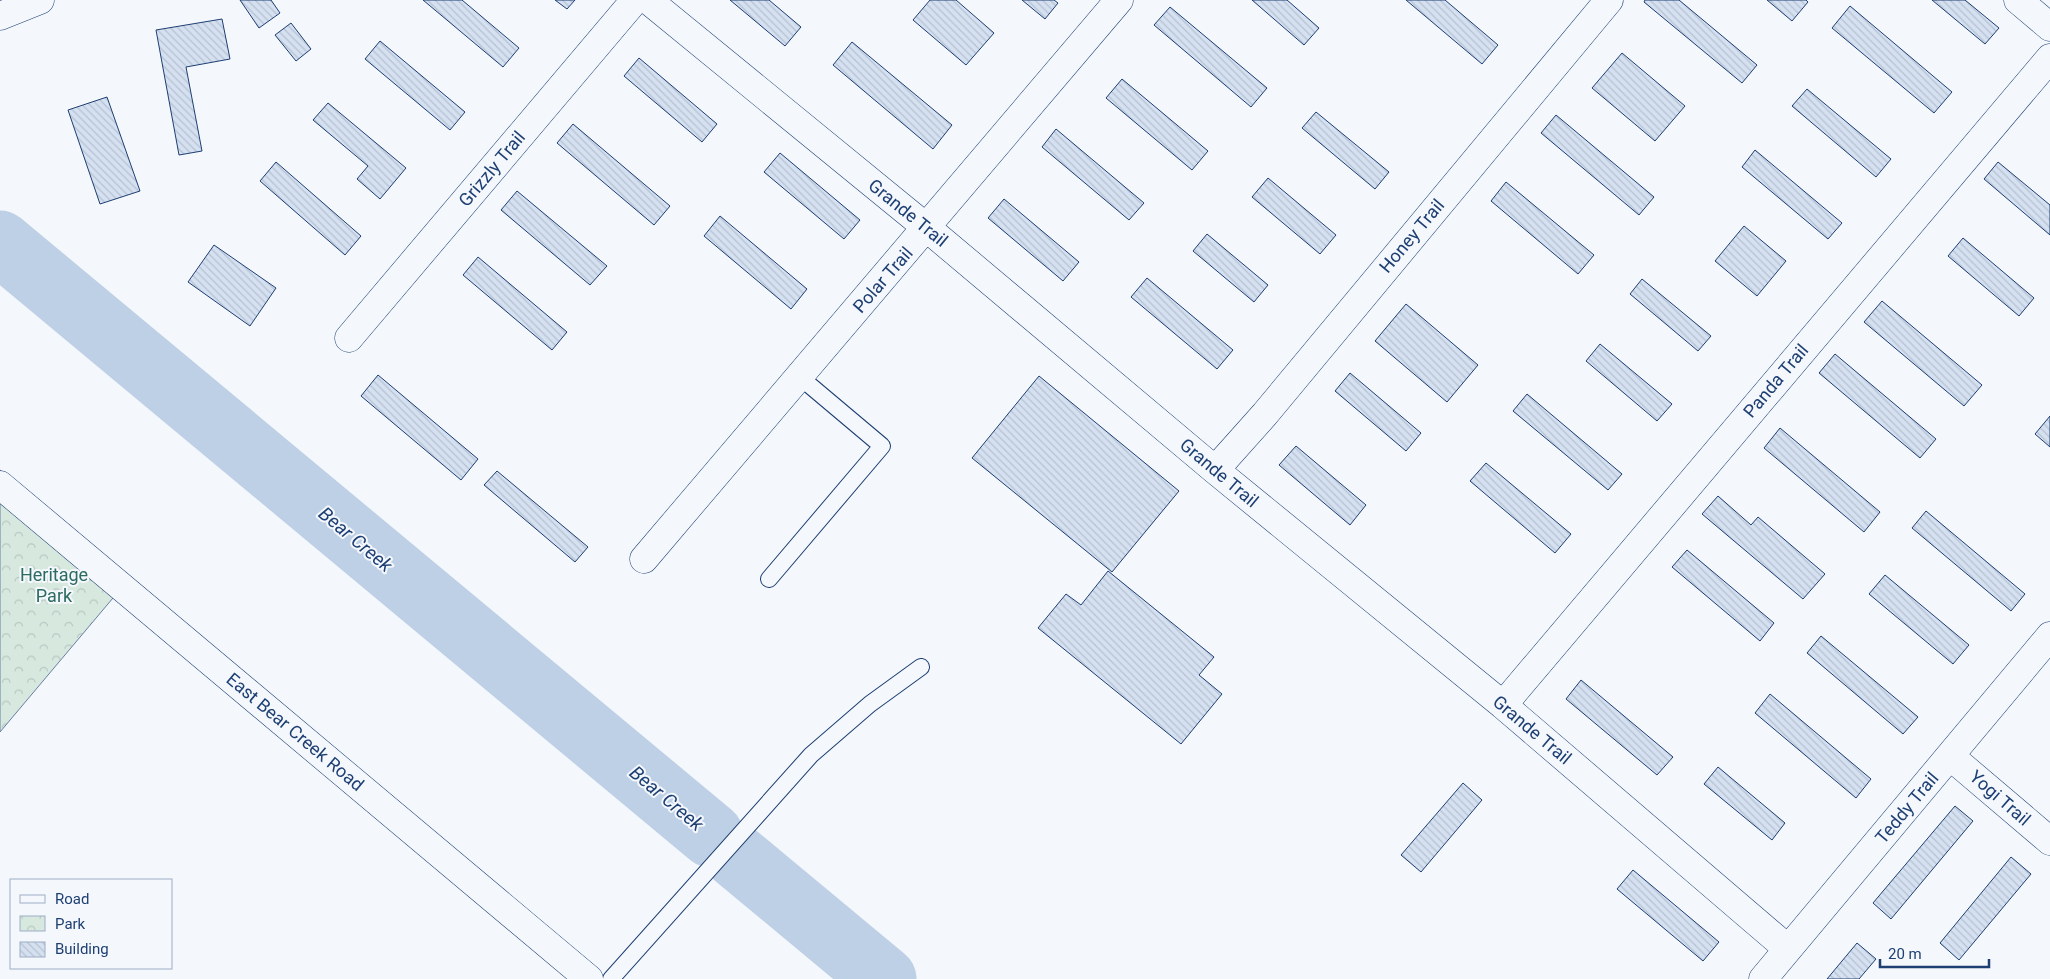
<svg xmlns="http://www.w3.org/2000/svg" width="2050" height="979" font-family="Roboto,sans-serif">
  <defs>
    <pattern id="park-crowns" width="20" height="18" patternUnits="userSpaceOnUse" patternTransform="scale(1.25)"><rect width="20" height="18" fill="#d7e8df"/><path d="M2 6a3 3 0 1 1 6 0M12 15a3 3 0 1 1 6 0" fill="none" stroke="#b8c8c3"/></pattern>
    <pattern id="building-back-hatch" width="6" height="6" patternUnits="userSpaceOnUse" patternTransform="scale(1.25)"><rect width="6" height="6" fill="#d5e0f0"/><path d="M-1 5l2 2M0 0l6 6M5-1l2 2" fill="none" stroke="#b6c1d1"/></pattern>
  </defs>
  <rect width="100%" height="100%" fill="#f4f7fb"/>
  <path fill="url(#park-crowns)" stroke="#687fa3" d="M0,470L129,579L0,732Z"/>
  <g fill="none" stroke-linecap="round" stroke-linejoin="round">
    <path stroke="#bed0e5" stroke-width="65" d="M0,243L711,835
      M736,856L884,979"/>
  </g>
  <path fill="url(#building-back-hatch)" stroke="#1d3f73" d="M240,0H271L280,13L259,28Z
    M423,0H462L519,48L503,67Z
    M555,0H575L567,9Z
    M730,0H769L801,27L785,46Z
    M930,0H956L994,33L966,65L913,20Z
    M1022,0H1054L1058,3L1045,19Z
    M1252,0H1287L1319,28L1304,45Z
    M1406,0H1445L1498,45L1482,64Z
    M1645,0H1679L1757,65L1742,83L1644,2Z
    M1767,0H1806L1808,2L1792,21Z
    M1932,0H1965L1999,28L1985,44Z
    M1850,6L1952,92L1934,113L1832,28Z
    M1170,7L1267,88L1251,107L1154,25Z
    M222,19L230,59L186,67L202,151L179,155L156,30Z
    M291,23L311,49L296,61L275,35Z
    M380,41L465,112L450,130L365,59Z
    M852,42L952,125L933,149L833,65Z
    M1622,53L1685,106L1655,141L1592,88Z
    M639,58L717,124L702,142L624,76Z
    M1122,79L1208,151L1192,170L1106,98Z
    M1807,89L1891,159L1876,177L1792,106Z
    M107,97L140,191L100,204L68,110Z
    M328,103L406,168L380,199L357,179L368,166L313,120Z
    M1316,112L1389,172L1375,189L1302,128Z
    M1556,115L1654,197L1639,215L1541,133Z
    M573,124L670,206L654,225L557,143Z
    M1056,129L1144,203L1129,220L1042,147Z
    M1755,150L1842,223L1828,239L1742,167Z
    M780,153L860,220L844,239L764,172Z
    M276,162L361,236L345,255L260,181Z
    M1998,162L2050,205V235L1984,179Z
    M1268,178L1336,235L1320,254L1252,197Z
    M1506,182L1594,255L1578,274L1491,201Z
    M517,191L607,266L590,285L501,210Z
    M1004,199L1079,262L1063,281L988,218Z
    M720,216L807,289L791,309L704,236Z
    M1744,226L1786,261L1757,296L1715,261Z
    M1207,234L1268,285L1254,302L1193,251Z
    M1963,238L2034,298L2019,316L1948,256Z
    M214,245L276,288L250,326L188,282Z
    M478,257L567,332L552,350L463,275Z
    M1147,278L1233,350L1217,369L1131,297Z
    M1642,279L1711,336L1698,351L1630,294Z
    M1882,301L1982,385L1964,406L1864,322Z
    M1406,304L1478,365L1447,402L1375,341Z
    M1600,344L1672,404L1657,421L1586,361Z
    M1835,354L1936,439L1920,458L1819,373Z
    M1350,373L1421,433L1406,451L1335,391Z
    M378,375L478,459L461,480L361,396Z
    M1039,376L1179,491L1112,572L972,458Z
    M1527,394L1622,474L1608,490L1513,411Z
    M2050,416V447L2035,434Z
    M1780,428L1880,512L1864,532L1764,448Z
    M1296,446L1366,505L1350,525L1279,465Z
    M1486,463L1571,534L1555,553L1470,481Z
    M497,471L588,547L575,562L484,485Z
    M1718,496L1751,525L1758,517L1825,574L1803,599L1702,514Z
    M1926,511L2025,594L2011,611L1912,528Z
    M1687,550L1774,623L1760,641L1672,567Z
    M1108,571L1214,657L1199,675L1222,694L1181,744L1038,628L1066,594L1081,605Z
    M1885,575L1969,645L1953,664L1869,594Z
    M1821,636L1918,717L1903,734L1807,653Z
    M1581,680L1673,757L1657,775L1566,699Z
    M1770,694L1871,779L1856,798L1755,713Z
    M1718,767L1785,823L1772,840L1704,784Z
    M1463,783L1482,800L1421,872L1401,855Z
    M1955,806L1973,821L1891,919L1873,903Z
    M2011,857L2031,874L1959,960L1940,943Z
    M1633,870L1719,942L1703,961L1617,889Z
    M1857,943L1876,959L1859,979H1827Z"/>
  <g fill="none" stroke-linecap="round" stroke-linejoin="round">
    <g stroke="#1d3f73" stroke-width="18">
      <path id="service" d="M769,579L882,446L800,377
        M611,979L811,755L870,704L921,667"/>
    </g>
    <g stroke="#1d3f73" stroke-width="29">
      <path id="minor" d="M648,0L927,228L1215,470L1503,705L1788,949
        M2018,0L2050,27
        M0,16L40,0
        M349,338L635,0
        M1215,470L1265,414L1609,0
        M644,559L1119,0
        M1503,705L2050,58
        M1950,756L2050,841
        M1763,979L2050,636"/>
    </g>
    <g stroke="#1d3f73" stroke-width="29">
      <path id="secondary" d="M0,485L589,979"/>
    </g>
    <use href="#service" stroke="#f4f7fb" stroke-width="16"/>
    <use href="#minor" stroke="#f4f7fb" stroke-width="28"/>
    <use href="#secondary" stroke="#f4f7fb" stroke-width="28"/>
  </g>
  <g text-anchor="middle" stroke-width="4" stroke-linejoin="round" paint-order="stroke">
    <g font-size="18" fill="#1d3f73" stroke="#f4f7fb">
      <text transform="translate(492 169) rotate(-50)" y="6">Grizzly Trail</text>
      <text transform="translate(908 213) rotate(39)" y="6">Grande Trail</text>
      <text transform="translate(1412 236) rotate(-50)" y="6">Honey Trail</text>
      <text transform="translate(883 280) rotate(-49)" y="6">Polar Trail</text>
      <text transform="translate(1776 381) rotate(-50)" y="6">Panda Trail</text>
      <text transform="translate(1219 473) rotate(40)" y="6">Grande Trail</text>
      <text transform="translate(1532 730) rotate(40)" y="6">Grande Trail</text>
      <text transform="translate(295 732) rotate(40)" y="6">East Bear Creek Road</text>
      <text transform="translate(2000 798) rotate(41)" y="6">Yogi Trail</text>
      <text transform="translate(1907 808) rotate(-50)" y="6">Teddy Trail</text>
    </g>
    <g font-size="18" fill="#2c6c60" stroke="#f4f7fb">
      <text x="54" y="581">Heritage<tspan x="54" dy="21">Park</tspan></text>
    </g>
    <g font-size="19" font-style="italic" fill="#1d3f73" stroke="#f4f7fb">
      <text transform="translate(356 539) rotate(40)" y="7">Bear Creek</text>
      <text transform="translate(667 798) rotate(40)" y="7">Bear Creek</text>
    </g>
  </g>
  <rect x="10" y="879" width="162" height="90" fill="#f4f7fb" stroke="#9eadc5"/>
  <rect x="20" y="895" width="25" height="8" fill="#f4f7fb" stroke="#9eadc5"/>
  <text x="55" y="904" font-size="15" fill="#1d3f73">Road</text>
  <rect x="20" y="916" width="25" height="15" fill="url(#park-crowns)" stroke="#9eadc5"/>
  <text x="55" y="929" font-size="15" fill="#1d3f73">Park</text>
  <rect x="20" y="942" width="25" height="15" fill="url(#building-back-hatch)" stroke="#9eadc5"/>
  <text x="55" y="954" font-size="15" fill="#1d3f73">Building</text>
  <path d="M1880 959v8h109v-8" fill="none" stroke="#1d3f73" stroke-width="2.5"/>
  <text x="1888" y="959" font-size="15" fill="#1d3f73" stroke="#f4f7fb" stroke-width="4" paint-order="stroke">20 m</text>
</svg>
